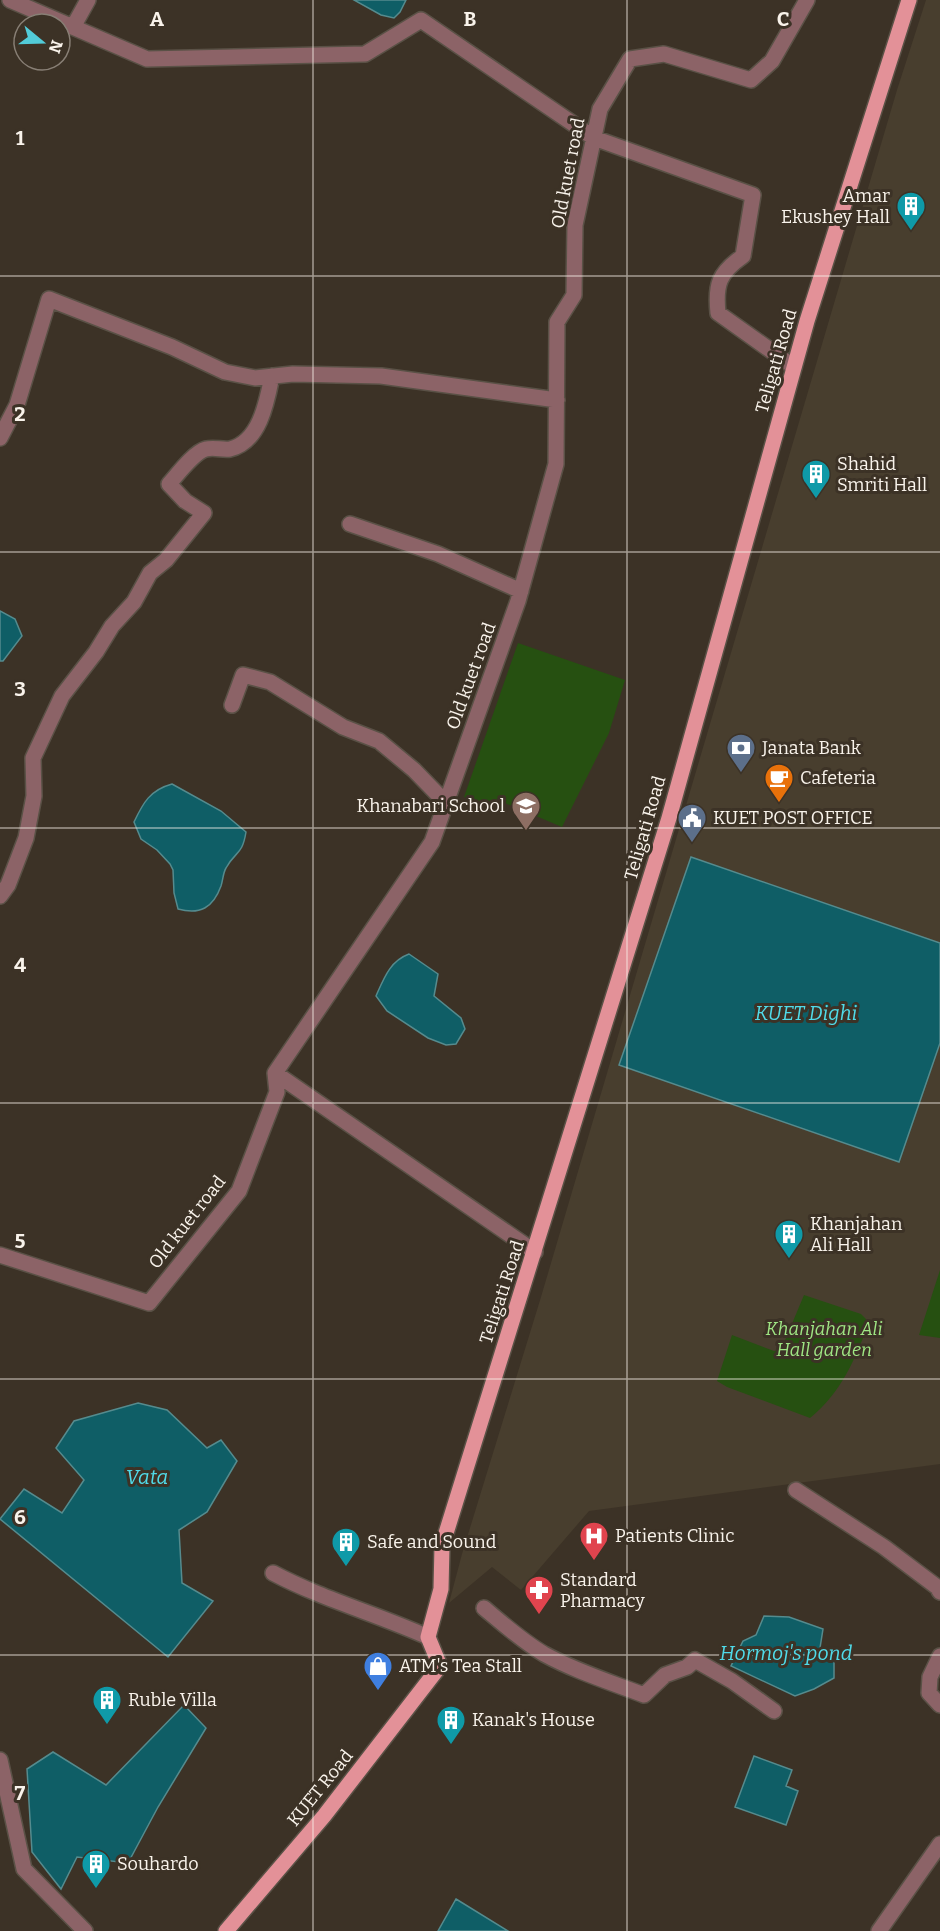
<svg xmlns="http://www.w3.org/2000/svg" width="940" height="1931" font-family="Bitter,serif">
  <rect width="100%" height="100%" fill="#3c3226"/>
  <path fill="#483e2e" d="M926,0H940V1464L589,1511L521,1590L492,1567L449,1603L462,1554L541,1297L897,90Z"/>
  <path fill="#265011" d="M518,643L625,680L609,733L562,827L500,801L496,810L464,797Z
    M940,1270V1338L919,1335Z
    M804,1295L861,1314L869,1322C856,1358 841,1393 810,1418L727,1387L717,1381L732,1335L774,1351L781,1350Z"/>
  <path fill="#0f5e66" stroke="#558b8e" stroke-width="1.5" d="M354,0H406L400,12L394,18L381,15Z
    M0,611L15,619L22,636L3,661H0Z
    M172,784L221,811L246,832C242,856 236,850 226,868C223,873 223,880 221,886C213,908 200,915 178,909L174,893L173,870L170,864L157,850L141,839L134,822C143,803 150,790 172,784Z
    M691,857L940,943V1043L899,1162L619,1065Z
    M409,954L438,974L434,996L461,1018L465,1029L456,1044L446,1045L428,1038L387,1011L376,996C384,978 390,961 409,954Z
    M138,1403L167,1410L207,1448L221,1440L237,1461L207,1512L179,1530L182,1583L213,1601L168,1657L0,1519L24,1489L62,1513L84,1480L56,1448L74,1421Z
    M764,1616L789,1617L823,1629L820,1648L834,1657V1678L814,1689L795,1696L731,1666L743,1641L756,1635Z
    M184,1705L206,1728L158,1807L128,1863L77,1857L61,1889L32,1852L27,1769L53,1752L106,1785Z
    M754,1756L792,1770L786,1786L798,1791L786,1825L735,1807Z
    M456,1899L508,1931H438Z"/>
  <g fill="none" stroke-linecap="round" stroke-linejoin="round">
    <g stroke="#5a5146" stroke-width="18">
      <path id="minor" d="M10,0L147,59L365,54L421,20L594,138L753,195L743,256C719,273 715,284 718,313L794,367
        M73,27L88,0
        M0,438L17,405L49,299L172,347L225,372L255,378L293,374L381,376L557,400
        M350,524L438,554L521,591
        M232,705L243,675L270,682L343,727L379,741L414,770L446,803
        M0,896L8,885L26,838L34,796L33,758L62,696L96,652L112,626L134,602L150,573L166,560L204,513L185,501L169,484C177,475 194,452 206,449C214,447 222,450 230,449C260,442 267,401 272,376
        M275,1073L535,1252
        M0,1255L149,1303L239,1191L277,1092L275,1073L432,842L518,601L556,464L557,322L574,295L575,225L600,109L630,59L664,54L751,80L772,61L807,0
        M796,1490L884,1547L937,1587L940,1592
        M273,1573C322,1599 377,1614 428,1637
        M484,1608C503,1624 522,1641 544,1654C575,1671 610,1682 644,1695L665,1675L687,1667L695,1660L732,1681L774,1711
        M940,1656L930,1677L929,1693L940,1705
        M0,1760L24,1869L85,1931
        M879,1931L940,1844"/>
    </g>
    <g stroke="#5a5146" stroke-width="18">
      <path id="major" d="M226,1931L324,1816L440,1666L428,1637L441,1589L442,1546L669,818L807,321L909,0"/>
    </g>
    <use href="#minor" stroke="#8c6367" stroke-width="15"/>
    <use href="#major" stroke="#e39198" stroke-width="15"/>
  </g>
  <path fill="none" stroke="#f9f3eb" stroke-width="1.5" stroke-opacity="0.55" d="M313,0V1931M627,0V1931M0,276H940M0,552H940M0,828H940M0,1103H940M0,1379H940M0,1655H940"/>
  <defs>
    <g id="building-pin" transform="scale(1.5)"><path d="M0 17L-7.5 6A9.5 9.5 0 1 1 7.5 6Z" fill="#0f9aa8" stroke="#3c3226"/><path d="M-4-6H4V6H1V3H-1V6H-4ZM-2.5-4.3h1.7v1.8h-1.7ZM.8-4.3h1.7v1.8H.8ZM-2.5-1h1.7V.8h-1.7ZM.8-1h1.7V.8H.8Z" fill="#fff"/></g>
    <g id="bank-pin" transform="scale(1.5)"><path d="M0 17L-7.5 6A9.5 9.5 0 1 1 7.5 6Z" fill="#5c6f8a" stroke="#3c3226"/><path d="M-6-4H6V4H-6ZM0-2.3a2.3 2.3 0 1 0 0 4.6a2.3 2.3 0 1 0 0-4.6Z" fill="#fff"/></g>
    <g id="cafe-pin" transform="scale(1.5)"><path d="M0 17L-7.5 6A9.5 9.5 0 1 1 7.5 6Z" fill="#e8710a" stroke="#3c3226"/><path d="M-5.5-4.5H6V0H3Q3 3.5 0 3.5H-2.5Q-5.5 3.5-5.5 0ZM3-3.2v2h1.7v-2ZM-6 4.5H4V6H-6Z" fill="#fff"/></g>
    <g id="school-pin" transform="scale(1.5)"><path d="M0 17L-7.5 6A9.5 9.5 0 1 1 7.5 6Z" fill="#8d6e63" stroke="#3c3226"/><path d="M0-5L7-2L0 1L-7-2ZM-4 1L0 2.5L4 1V4Q0 6-4 4Z" fill="#fff"/></g>
    <g id="civic-pin" transform="scale(1.5)"><path d="M0 17L-7.5 6A9.5 9.5 0 1 1 7.5 6Z" fill="#5c6f8a" stroke="#3c3226"/><path d="M-.6-6.5H3V-4.5H.6V-3L4-1V1h2V6H-6V1h2V-1L-.6-3ZM-1.2 2.5V6h2.4V2.5Z" fill="#fff"/></g>
    <g id="hospital-pin" transform="scale(1.5)"><path d="M0 17L-7.5 6A9.5 9.5 0 1 1 7.5 6Z" fill="#e0444e" stroke="#3c3226"/><path d="M-5-5h3v3.5h4V-5h3V5h-3V1.5h-4V5h-3Z" fill="#fff"/></g>
    <g id="pharmacy-pin" transform="scale(1.5)"><path d="M0 17L-7.5 6A9.5 9.5 0 1 1 7.5 6Z" fill="#e0444e" stroke="#3c3226"/><path d="M-2-6h4v4h4v4h-4v4h-4v-4h-4v-4h4Z" fill="#fff"/></g>
    <g id="shop-pin" transform="scale(1.5)"><path d="M0 17L-7.5 6A9.5 9.5 0 1 1 7.5 6Z" fill="#3f7fe0" stroke="#3c3226"/><path d="M-5-2.5h2.3a2.7 3.5 0 0 1 5.4 0H5L5.5 6h-11ZM-1.5-2.5h3a1.5 2.3 0 0 0-3 0Z" fill="#fff"/></g>
  </defs>
  <g fill-rule="evenodd">
    <use href="#building-pin" x="911" y="206"/>
    <use href="#building-pin" x="816" y="474"/>
    <use href="#bank-pin" x="741" y="748"/>
    <use href="#cafe-pin" x="779" y="778"/>
    <use href="#school-pin" x="526" y="806"/>
    <use href="#civic-pin" x="692" y="818"/>
    <use href="#building-pin" x="789" y="1234"/>
    <use href="#hospital-pin" x="594" y="1536"/>
    <use href="#building-pin" x="346" y="1542"/>
    <use href="#pharmacy-pin" x="539" y="1590"/>
    <use href="#shop-pin" x="378" y="1666"/>
    <use href="#building-pin" x="107" y="1700"/>
    <use href="#building-pin" x="451" y="1720"/>
    <use href="#building-pin" x="96" y="1864"/>
  </g>
  <g text-anchor="middle" stroke-width="6" stroke-linejoin="round" paint-order="stroke">
    <g font-size="18" fill="#f9f3eb" stroke="#3c3226">
      <text transform="translate(568 173) rotate(-79)" y="6">Old kuet road</text>
      <text transform="translate(776 361) rotate(-74)" y="6">Teligati Road</text>
      <text transform="translate(471 676) rotate(-70)" y="6">Old kuet road</text>
      <text transform="translate(645 828) rotate(-74)" y="6">Teligati Road</text>
      <text transform="translate(187 1222) rotate(-52)" y="6">Old kuet road</text>
      <text transform="translate(502 1292) rotate(-72)" y="6">Teligati Road</text>
      <text transform="translate(320 1788) rotate(-51)" y="6">KUET Road</text>
    </g>
    <g font-size="18" fill="#f9f3eb" stroke="#3c3226" text-anchor="start">
      <text x="890" y="202" text-anchor="end">Amar<tspan x="890" dy="21">Ekushey Hall</tspan></text>
      <text x="837" y="470">Shahid<tspan x="837" dy="21">Smriti Hall</tspan></text>
      <text x="762" y="754">Janata Bank</text>
      <text x="800" y="784">Cafeteria</text>
      <text x="505" y="812" text-anchor="end">Khanabari School</text>
      <text x="713" y="824">KUET POST OFFICE</text>
      <text x="810" y="1230">Khanjahan<tspan x="810" dy="21">Ali Hall</tspan></text>
      <text x="615" y="1542">Patients Clinic</text>
      <text x="367" y="1548">Safe and Sound</text>
      <text x="560" y="1586">Standard<tspan x="560" dy="21">Pharmacy</tspan></text>
      <text x="399" y="1672">ATM's Tea Stall</text>
      <text x="128" y="1706">Ruble Villa</text>
      <text x="472" y="1726">Kanak's House</text>
      <text x="117" y="1870">Souhardo</text>
    </g>
    <g font-size="18" font-style="italic" fill="#9fe684" stroke="#3c3226">
      <text x="824" y="1335">Khanjahan Ali<tspan x="824" dy="21">Hall garden</tspan></text>
    </g>
    <g font-size="20" font-style="italic" fill="#50dbe9" stroke="#3c3226">
      <text x="806" y="1020">KUET Dighi</text>
      <text x="147" y="1484">Vata</text>
      <text x="786" y="1660">Hormoj's pond</text>
    </g>
  </g>
  <g font-size="20" text-anchor="middle" font-weight="bold" fill="#f9f3eb" stroke="#3c3226" stroke-width="6" stroke-linejoin="round" paint-order="stroke">
    <text x="157" y="26">A</text>
    <text x="470" y="26">B</text>
    <text x="783" y="26">C</text>
    <text x="20" y="145">1</text>
    <text x="20" y="421">2</text>
    <text x="20" y="696">3</text>
    <text x="20" y="972">4</text>
    <text x="20" y="1248">5</text>
    <text x="20" y="1524">6</text>
    <text x="20" y="1800">7</text>
  </g>
  <g transform="translate(42 42) rotate(109)"><circle r="28" fill="#3c3226" stroke="#887f75" stroke-width="1.5"/>
  <path d="M0-4.5L10 22L0 15L-10 22Z" fill="#52cbd8"/>
  <text y="-9" font-size="16" font-weight="bold" text-anchor="middle" fill="#f9f3eb">N</text>
  </g>
</svg>
